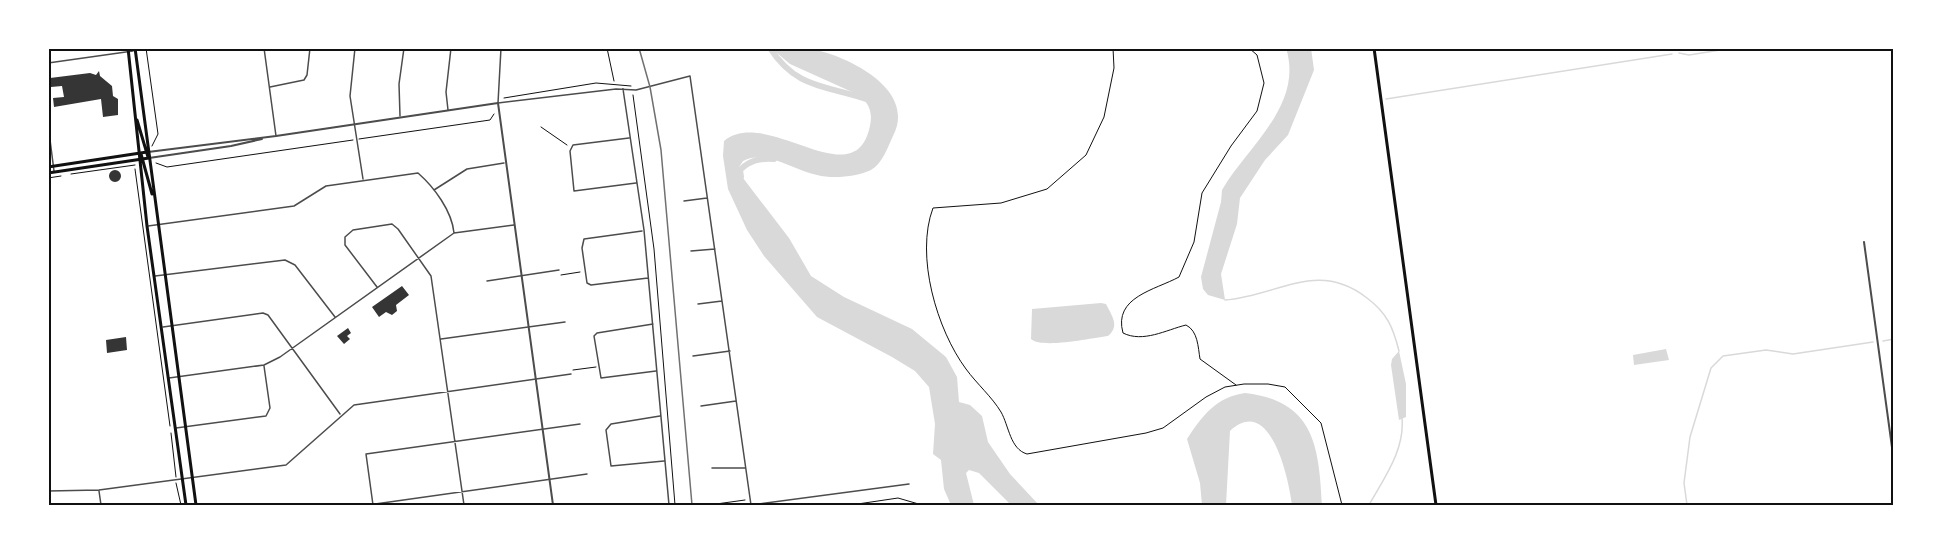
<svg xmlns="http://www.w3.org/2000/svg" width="1942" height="553" font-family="Commissioner,sans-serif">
  <rect width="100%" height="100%" fill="#fff"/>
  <path fill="#d9d9d9" d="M771,48C783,48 796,46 807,48C844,54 918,88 893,136C888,147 882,164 871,170C857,177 832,179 817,175C793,170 767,149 743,161L739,167L743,178L789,238L811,276L844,297L912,329L946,357L957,377L959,402L970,405L982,416L988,442L1010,474L1039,505H1011L979,473L969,470L966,473L974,505H951L944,489L941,460L933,454L935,424L929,387L915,371L892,357L817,317L764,256L747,230L728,189L723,156L724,141C766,106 852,195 869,130C873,115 871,107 861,96L790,64Z
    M1286,48H1311L1314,70L1288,135L1265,160L1240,198L1237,224L1221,274L1225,300L1208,295L1203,289L1201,277L1221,202L1222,190C1247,147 1304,105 1286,48Z
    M1101,303L1106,304C1112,316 1120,326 1108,336C1092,338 1042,349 1031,339L1032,309Z
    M1666,349L1669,360L1634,365L1633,355Z
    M1399,351L1406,384V417L1399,420L1391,365L1392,359Z
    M1245,393C1314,401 1319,446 1322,505H1292C1289,481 1271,393 1230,431L1226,505H1202L1200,483L1187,439C1202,416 1216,397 1245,393Z"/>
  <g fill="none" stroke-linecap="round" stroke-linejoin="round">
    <path stroke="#d9d9d9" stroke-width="1.5" d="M1679,53L1689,55L1733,48
      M1386,99L1672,54
      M1225,300C1278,296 1317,259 1367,298C1387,313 1393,327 1399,351
      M1883,341L1894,339
      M1369,505C1384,478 1405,450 1402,418
      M1687,505L1684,483L1690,437L1711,368L1723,356L1766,350L1793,354L1873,342"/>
    <path stroke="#d9d9d9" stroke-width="6" d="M770,48C797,90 827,85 869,100
      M741,177L740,170C750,160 760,158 774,159"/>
  </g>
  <path fill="#353535" d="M99,71L100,76L112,86L113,96L118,99V115L103,117L101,99L54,107L53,98L64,97L62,86L51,87L50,78L90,73L96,75Z
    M109 176a6 6 0 1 1 12 0a6 6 0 1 1-12 0Z
    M402,286L409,295L396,305L397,311L392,315L386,312L379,317L372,307Z
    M348,328L351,333L347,336L350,339L344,344L337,336Z
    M126,337L127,350L107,353L106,340Z"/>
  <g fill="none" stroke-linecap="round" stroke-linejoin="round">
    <path stroke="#111" stroke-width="1" d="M146,48L158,134L152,146
      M607,48L614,81
      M1113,48L1114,68L1104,117L1086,155L1047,189L1001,203L933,208C915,256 937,330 966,369C977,384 992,397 1001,412C1009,426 1010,449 1027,454L1146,433L1163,428L1206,397L1225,387L1244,384H1268L1285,387L1321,423L1342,505
      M633,95L654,249L675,505
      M504,98L596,83L631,86
      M541,127L567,145
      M359,139L490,120L494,114
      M156,163L167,167L353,140
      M135,169L170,426
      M71,174L135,165
      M48,178L61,176
      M561,275L580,272
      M573,370L596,367
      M1236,385L1200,359C1198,347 1198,331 1186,325C1166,330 1143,343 1123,333C1113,297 1155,290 1179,277L1194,242L1202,193L1231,146L1257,111L1264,83L1257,55L1249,48
      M171,433L176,477
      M176,483L181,505
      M709,505L745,500
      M851,505L898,498L922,505"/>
    <path stroke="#4c4c4c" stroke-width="1.5" d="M264,48L276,136
      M355,48L350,96L363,179
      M501,48L498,103L616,89L636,90L690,76L751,505L909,484
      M48,63L133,51
      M270,87L304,80L307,75L310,48
      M623,89L644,230L669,505
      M448,110L446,92L451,48
      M400,116L399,84L404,48
      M48,124L54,171
      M629,138L573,145L570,151L574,191L636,183
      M434,190L467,169L504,163
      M684,201L707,198
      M148,226L294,206L326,186L418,173C434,187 452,211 454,233
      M642,231L584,239L582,248L587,283L591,285L648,278
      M691,251L715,249
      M155,276L285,260L295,265L335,317
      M487,281L559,270
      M377,287L345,245V237L353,230L392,224L398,229L431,276L464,505
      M48,299V318
      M698,304L722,301
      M653,324L597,333L594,336L601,378L656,371
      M163,327L263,313L268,315L340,414
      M441,339L565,322
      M693,356L730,351
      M169,378L264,365L280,357L454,233L514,225
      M701,406L736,401
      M660,416L611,424L606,430L611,466L664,461
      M176,428L266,416L270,408L264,366
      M712,468H745
      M48,491L99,490L286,465L354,405L571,374
      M99,491L101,505
      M368,505L587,474
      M373,505L366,454L580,424"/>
    <path stroke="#4c4c4c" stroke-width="2" d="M148,152L276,136L498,103L553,505
      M149,158L231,146L262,139
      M1864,242L1894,462
      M749,505H751"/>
    <path stroke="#111" stroke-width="3" d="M1374,48L1436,505
      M48,167L147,152
      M48,173L149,158"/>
    <path stroke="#111" stroke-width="3" d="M128,48L147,226L186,505
      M135,48L196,505
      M137,120L148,157
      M141,154L152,194"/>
    <path stroke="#707070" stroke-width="1.5" d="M639,48L650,87L661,150L692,505"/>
  </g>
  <rect width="1942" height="553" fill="none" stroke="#ffffff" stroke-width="99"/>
  <rect x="50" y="50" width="1842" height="454" fill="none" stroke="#111" stroke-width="2"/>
</svg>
